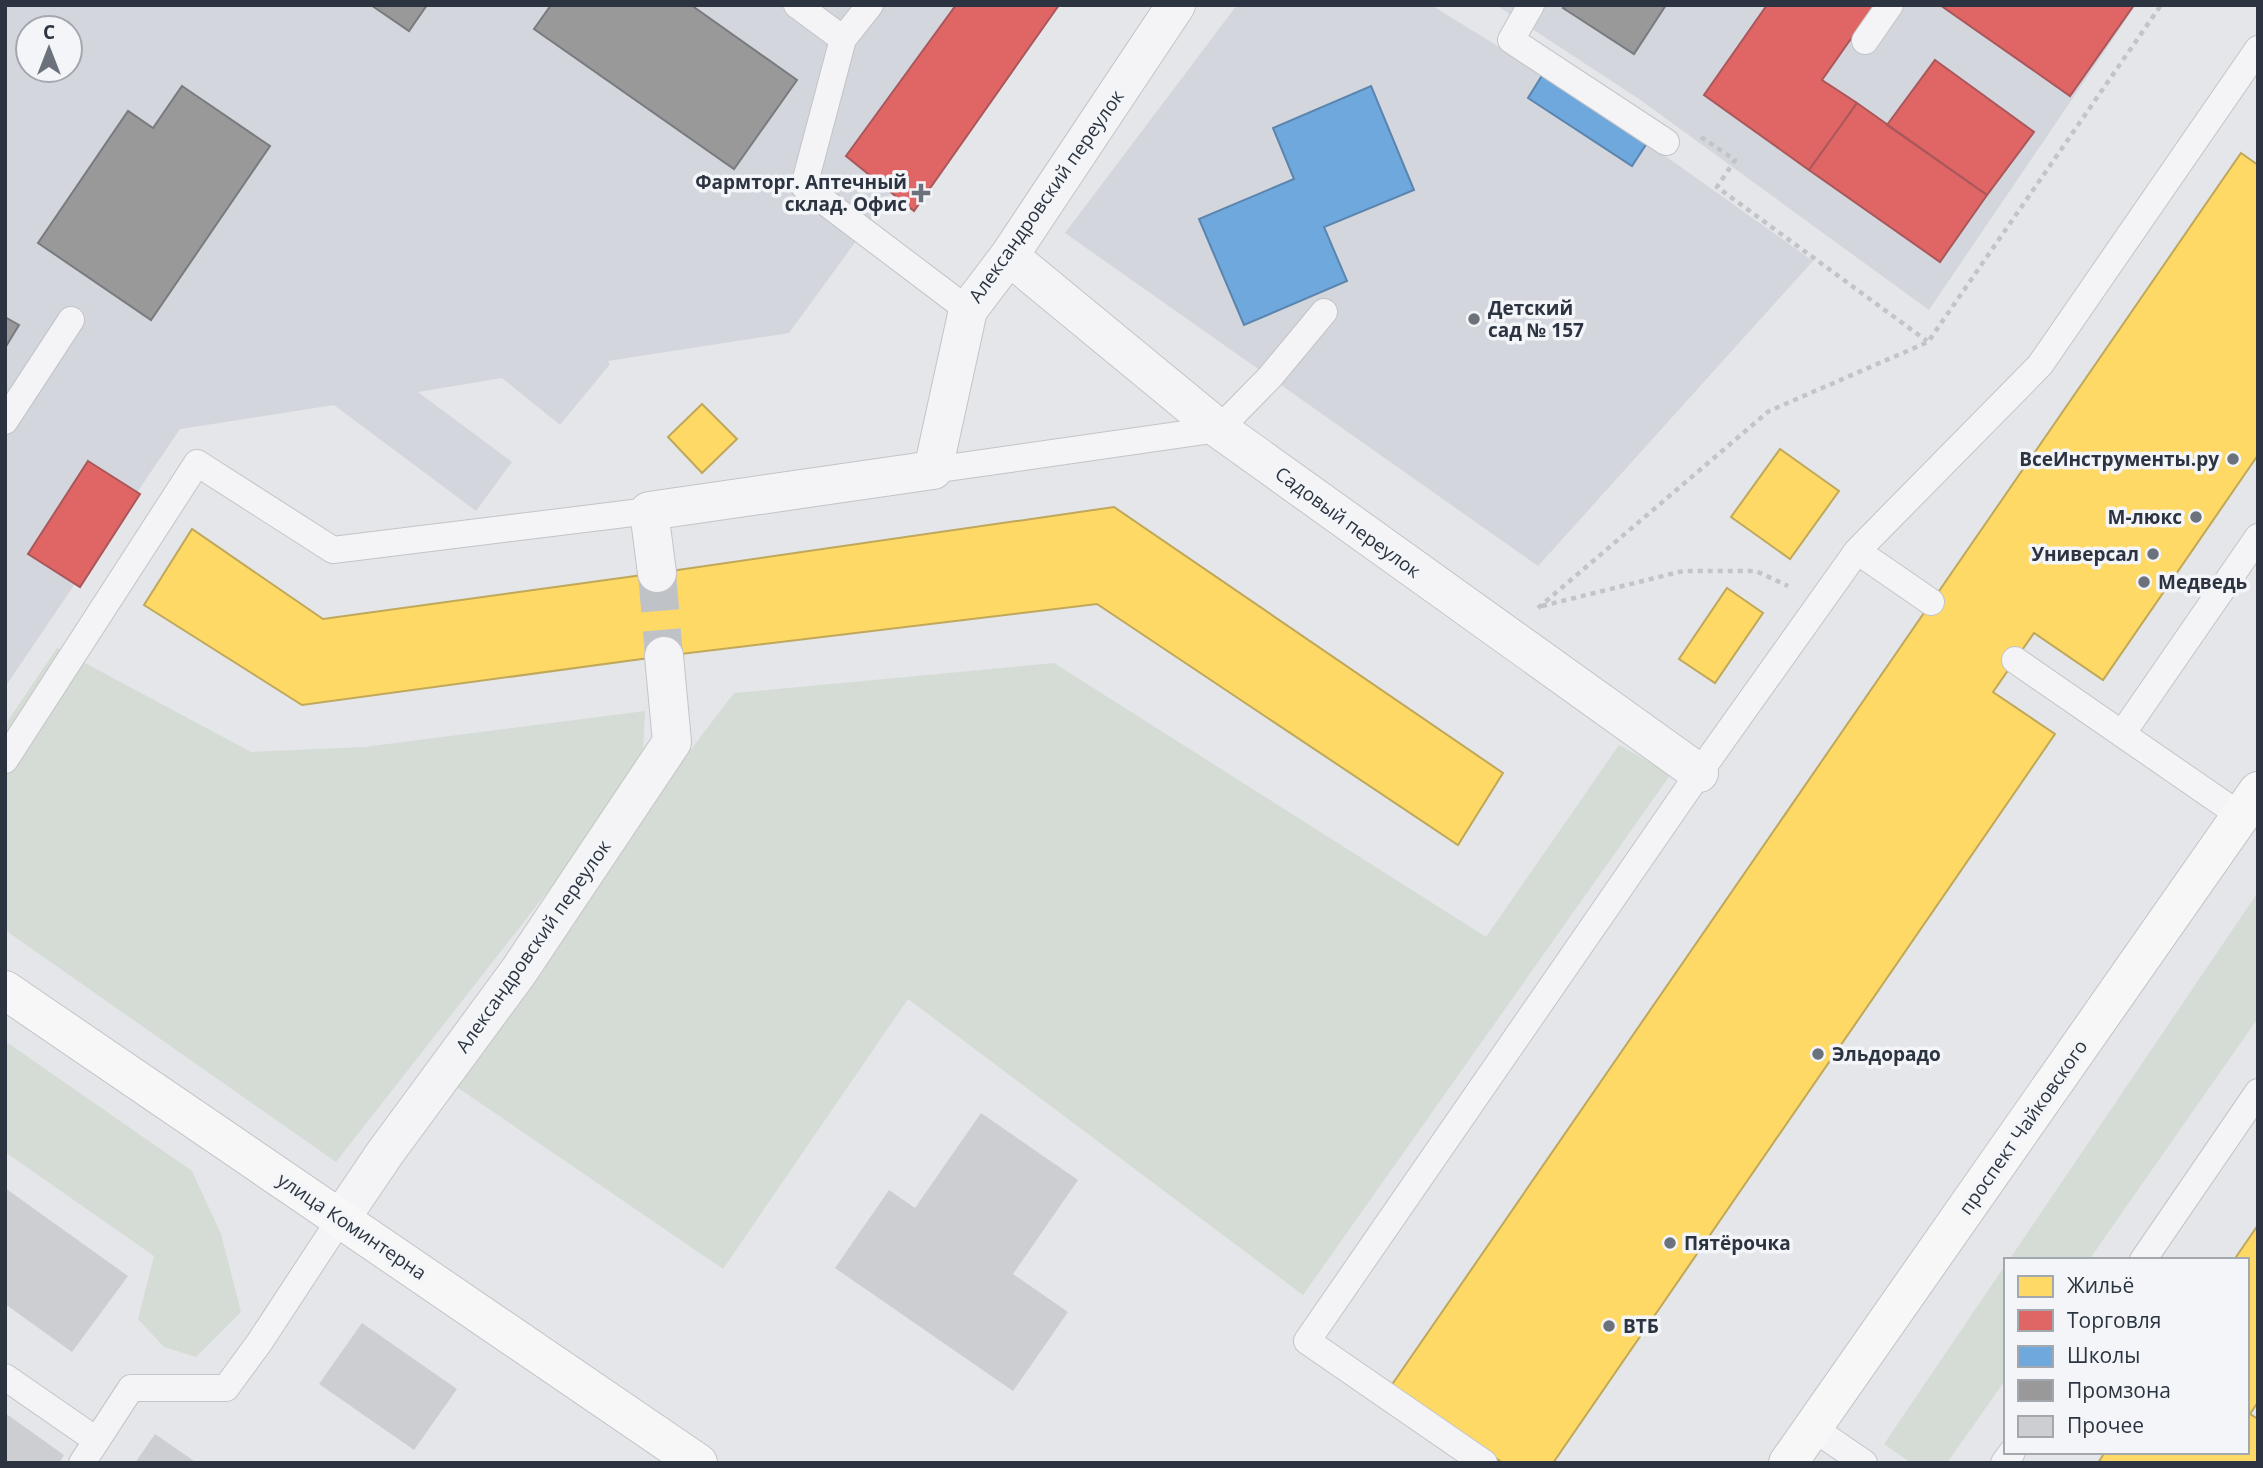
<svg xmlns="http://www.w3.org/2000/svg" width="2263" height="1468" font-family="'Open Sans',sans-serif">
  <rect width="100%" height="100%" fill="#e4e6e9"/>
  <path fill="#d3d6dc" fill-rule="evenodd" d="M5,5H1028L789,333L608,361L610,364L560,425L502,378L418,392L512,462L476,511L334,405L180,429L5,687ZM28,28H70V70H28Z
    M1237,5H1431L1543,74L1647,143L1813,261L1538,566L1065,233Z
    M1496,5H2136L1929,310L1639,99Z"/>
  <path fill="#d5dcd5" d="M57,648L251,752L364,747L645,711L642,771L336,1162L5,930V725Z
    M1054,663L1486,937L1619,745L1671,774L1303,1295L908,999L723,1269L451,1083L598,871L734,693Z
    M2258,892V1018L2089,1260H2009Z
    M5,1041L192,1171L221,1234L241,1312L196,1357L164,1347L138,1319L154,1256L5,1152Z
    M2006,1264V1379L1947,1463H1911L1884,1444Z"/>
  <path fill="#ffd966" stroke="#c0a85b" stroke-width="2" d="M2241,153L2258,165V455L2103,680L2034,633L1993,692L2055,734L1553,1463H1503L1391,1386Z
    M702,404L737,439L702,473L668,437Z
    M1780,449L1839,491L1790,559L1731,517Z
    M1114,507L1503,773L1458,845L1097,604L664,656L302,705L144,605L192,529L323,619L657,573Z
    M1727,588L1763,613L1715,683L1679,659Z
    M2258,1225V1402L2250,1414L2258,1419V1463H2098L2105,1452H2247V1260H2234Z"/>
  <path fill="#e06666" stroke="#aa575b" stroke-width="2" d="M956,5H1059L914,211L846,156Z
    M1767,5L1874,6L1822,80L1857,103L1809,170L1704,95Z
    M1940,5H2134L2070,96Z
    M1935,60L2034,132L1987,195L1887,125Z
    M1857,103L1987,195L1940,262L1809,170Z
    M88,461L140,494L80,587L28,554Z"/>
  <path fill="#6fa8dc" stroke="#5b85ae" stroke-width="2" d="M1543,74L1647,143L1632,166L1528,98Z
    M1371,86L1414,190L1324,227L1347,281L1244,325L1199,219L1294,179L1273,128Z"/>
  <path fill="#999" stroke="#787b7f" stroke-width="2" d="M371,5H427L409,31Z
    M551,5H691L797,80L734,169L534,29Z
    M1565,5H1666L1634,54L1563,8Z
    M182,86L270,146L151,320L38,243L128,111L153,128Z
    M5,317L19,325L5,348Z"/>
  <path fill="#cdced1" d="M981,1113L1078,1180L1013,1274L1068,1312L1013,1391L835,1268L889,1190L915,1208Z
    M5,1188L128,1276L72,1352L5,1304Z
    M362,1323L457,1389L414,1450L319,1384Z
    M5,1413L64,1455L59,1463H5Z
    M155,1434L197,1463H135Z"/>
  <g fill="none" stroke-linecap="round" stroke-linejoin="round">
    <path stroke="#bfc2c7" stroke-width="38" stroke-dasharray="38 19" stroke-linecap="butt" d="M657,573L664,656"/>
    <g stroke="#c2c4c7" stroke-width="28">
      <path id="service" d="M797,5L843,39
        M870,5L843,39L804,186L968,310
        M1531,5L1511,40L1666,142
        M1865,41L1890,5
        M5,421L71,320
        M933,470L1219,429L1270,377L1324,312
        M1857,551L1931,602
        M2015,660L2241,816
        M2122,734L2258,537
        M5,760L197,463L333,550L649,511
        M2143,1260L2258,1092
        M5,1377L96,1440
        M1813,1428L1864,1463
        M82,1463L131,1388H226L259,1343L341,1218
        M1484,1463L1307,1341L1699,773L1857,551L2040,365L2258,49
        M2004,1463L2012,1452"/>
    </g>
    <g stroke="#c2c4c7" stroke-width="40">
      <path id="minor" d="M1009,256L1219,429L1699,773
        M657,573L649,511L933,470L968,310L1009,256L1176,5
        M341,1218L385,1153L519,971L672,742L664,656"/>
    </g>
    <g stroke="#c2c4c7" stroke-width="40">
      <path id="secondary" d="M5,990L698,1463"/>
    </g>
    <g stroke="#c1c3c6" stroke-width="40">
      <path id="primary" d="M1788,1463L2258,791"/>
    </g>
    <path stroke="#c2c4c7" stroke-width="4.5" stroke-dasharray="5 5" stroke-linecap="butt" d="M1701,137L1735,160L1717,187L1927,341
      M1542,606L1683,571H1756L1788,586
      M1538,608L1769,411L1928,342L2161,5"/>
    <use href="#service" stroke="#f4f4f6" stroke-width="26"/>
    <use href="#minor" stroke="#f4f4f6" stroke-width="38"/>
    <use href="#secondary" stroke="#f7f7f8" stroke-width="38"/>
    <use href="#primary" stroke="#f7f7f8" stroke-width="38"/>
  </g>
  <g fill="#6c727c" stroke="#f3f5f8" stroke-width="2.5">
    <path d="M917.5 182.5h7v7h7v7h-7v7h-7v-7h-7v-7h7z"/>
    <circle cx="1474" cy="319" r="7"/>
    <circle cx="2233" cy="459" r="7"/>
    <circle cx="2196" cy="517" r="7"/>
    <circle cx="2153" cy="554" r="7"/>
    <circle cx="2144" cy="582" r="7"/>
    <circle cx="1818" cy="1054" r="7"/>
    <circle cx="1670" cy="1243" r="7"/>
    <circle cx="1609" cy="1326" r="7"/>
  </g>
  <g text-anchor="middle" stroke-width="7" stroke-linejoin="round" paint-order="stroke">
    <g font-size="19" font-weight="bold" fill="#2c3441" stroke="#f3f5f8" text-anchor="start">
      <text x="907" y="189" text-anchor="end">Фармторг. Аптечный<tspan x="907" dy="22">склад. Офис</tspan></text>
      <text x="1488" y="315">Детский<tspan x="1488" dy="22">сад № 157</tspan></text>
      <text x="2219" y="466" text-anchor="end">ВсеИнструменты.ру</text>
      <text x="2182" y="524" text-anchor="end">М-люкс</text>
      <text x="2139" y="561" text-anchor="end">Универсал</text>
      <text x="2158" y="589">Медведь</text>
      <text x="1832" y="1061">Эльдорадо</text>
      <text x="1684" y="1250">Пятёрочка</text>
      <text x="1623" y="1333">ВТБ</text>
    </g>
    <g font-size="19" fill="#2c3441" stroke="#f3f5f8">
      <text transform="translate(1046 196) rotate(-55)" y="7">Александровский переулок</text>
      <text transform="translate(1348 522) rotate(36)" y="7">Садовый переулок</text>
      <text transform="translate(533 946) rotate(-55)" y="7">Александровский переулок</text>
      <text transform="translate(2023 1127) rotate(-55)" y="7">проспект Чайковского</text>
      <text transform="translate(352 1226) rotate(34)" y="7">улица Коминтерна</text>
    </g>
  </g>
  <rect width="2263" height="1468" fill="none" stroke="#2c3441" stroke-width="14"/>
  <rect x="2004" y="1258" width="245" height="196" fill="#f3f5f8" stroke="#a3a8af" stroke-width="2"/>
  <rect x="2018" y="1276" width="35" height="21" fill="#ffd966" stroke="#a3a8af" stroke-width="2"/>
  <text x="2067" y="1293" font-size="21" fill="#2c3441">Жильё</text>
  <rect x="2018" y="1310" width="35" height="21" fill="#e06666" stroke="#a3a8af" stroke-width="2"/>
  <text x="2067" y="1328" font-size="21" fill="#2c3441">Торговля</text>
  <rect x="2018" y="1346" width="35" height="21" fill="#6fa8dc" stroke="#a3a8af" stroke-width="2"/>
  <text x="2067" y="1363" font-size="21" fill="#2c3441">Школы</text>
  <rect x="2018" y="1380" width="35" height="21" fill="#999999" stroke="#a3a8af" stroke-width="2"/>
  <text x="2067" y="1398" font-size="21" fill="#2c3441">Промзона</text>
  <rect x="2018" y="1416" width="35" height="21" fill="#cdced1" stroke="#a3a8af" stroke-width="2"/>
  <text x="2067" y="1433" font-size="21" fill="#2c3441">Прочее</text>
  <g transform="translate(49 49)"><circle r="33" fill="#f3f5f8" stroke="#a3a8af" stroke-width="2"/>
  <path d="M0-5L12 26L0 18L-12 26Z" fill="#6c727c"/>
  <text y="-10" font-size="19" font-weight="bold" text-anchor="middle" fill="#2c3441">С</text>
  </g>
</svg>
